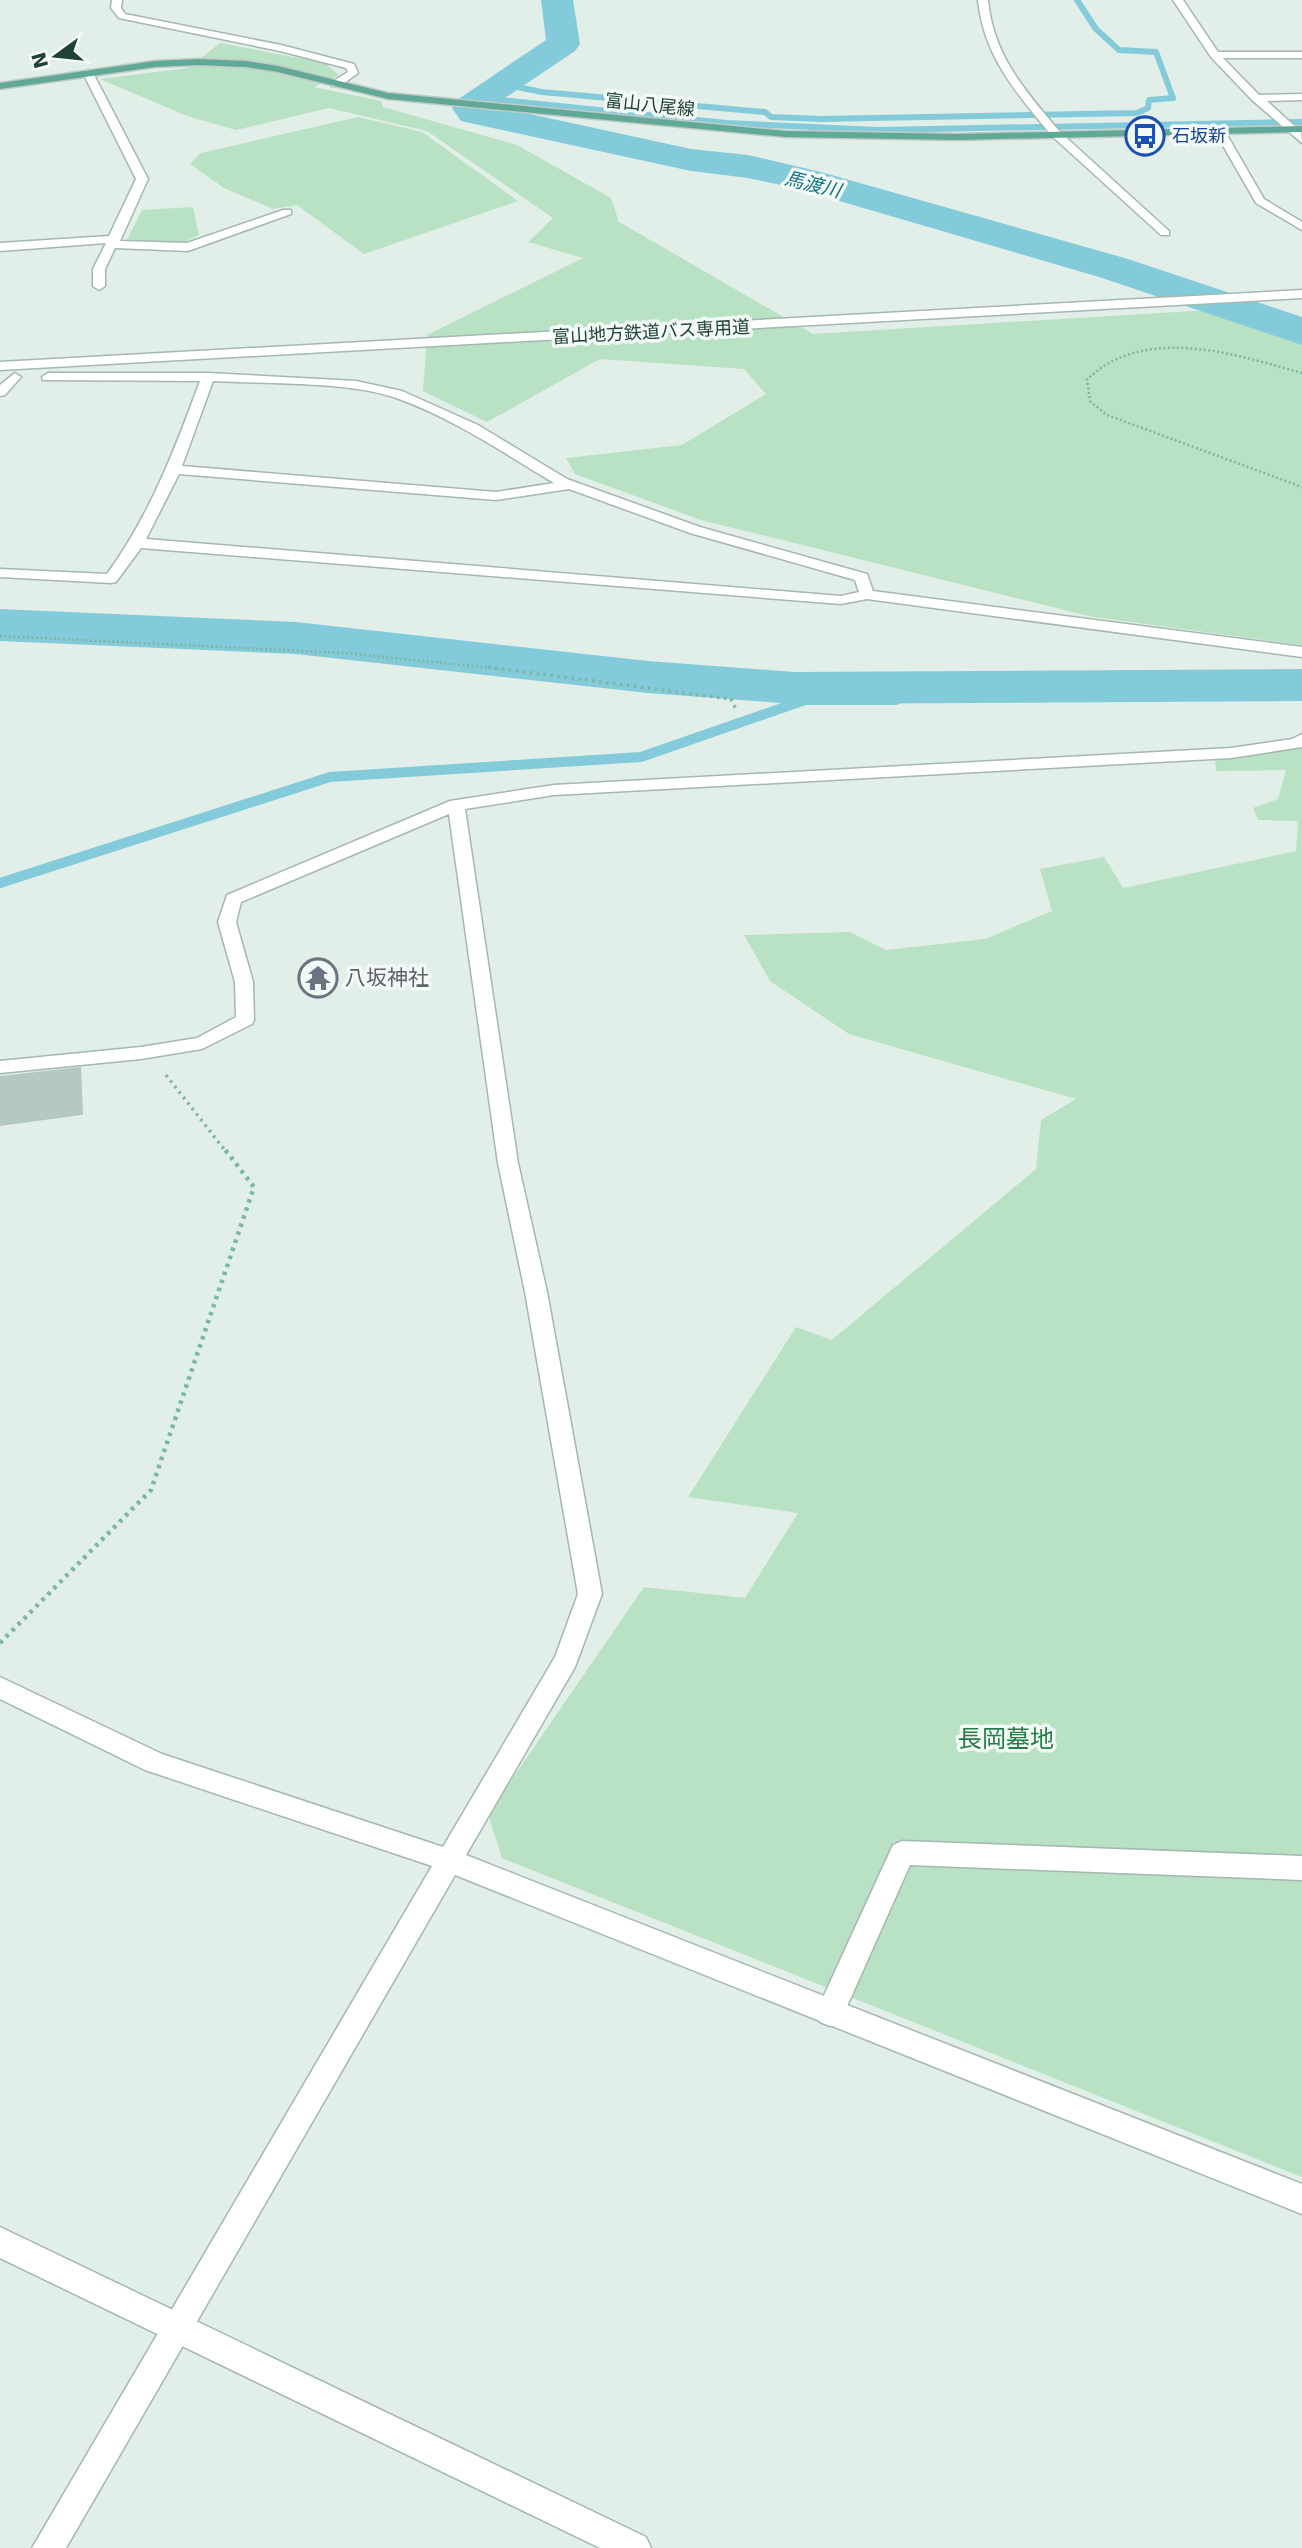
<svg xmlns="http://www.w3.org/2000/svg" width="1302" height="2548" font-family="'DejaVu Sans','Noto Sans JP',sans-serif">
  <rect width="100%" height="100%" fill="#e2eee8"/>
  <path fill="#b8e2c3" d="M220,43L325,63L339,75L314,87L381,101L383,107L517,145L611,198L619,222L813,334L1209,310L1302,340V645L1093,617L701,520L575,474L566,458L682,445L766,394L744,369L600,359L487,422L423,391L427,335L583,258L528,242L553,218L427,131L329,108L236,130L187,116L100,79L188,68Z
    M358,117L422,132L518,201L364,254L297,205L273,209L224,188L190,164L201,153Z
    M193,207L199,235L182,243L126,242L142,210Z
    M1302,747V2177L502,1858L488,1814L644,1587L745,1598L798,1513L688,1497L796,1327L832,1340L1036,1169L1041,1120L1076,1099L849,1034L770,981L744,935L850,932L886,950L985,939L1052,911L1040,869L1104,857L1123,888L1296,851L1298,821L1258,820L1253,808L1278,799L1286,770L1216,771L1215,758Z"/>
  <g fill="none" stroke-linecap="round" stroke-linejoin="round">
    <path stroke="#83cbda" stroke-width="6" d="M502,84L542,92L765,112L771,117L821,119L1137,113L1148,108L1149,100L1173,98L1156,52L1119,50L1096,29L1077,0
      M481,98L726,123L878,130L1302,122"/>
    <path stroke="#83cbda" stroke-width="10" d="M0,883L330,777L641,757L805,700H896V686"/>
    <path fill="#83cbda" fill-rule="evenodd" d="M541,0H573L580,44L575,51L493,106L691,149L748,155L821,172L1128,259L1302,317V345L1099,277L795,188L748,178L691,171L461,121L452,108L457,100L546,40Z
      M0,609L296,622L648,661L794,672L1302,669V701L794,704L648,693L296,654L0,641Z"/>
  </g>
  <path fill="#b6c9c1" stroke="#b3c8c0" stroke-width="2" d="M80,1068L82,1114L0,1125V1077Z"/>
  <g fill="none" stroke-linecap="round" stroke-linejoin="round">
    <g stroke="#a4b7b0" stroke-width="3">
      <path id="service" d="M1215,128H1223L1264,199L1302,222V230L1256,203L1214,130Z
        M902,1841L1302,1856V1880L910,1865L840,2022L830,2026L820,2022L816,2013L820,2004L893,1845Z"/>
    </g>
    <g stroke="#a4b7b0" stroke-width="3">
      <path id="minor" d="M112,0H122L121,8L125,14L281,45L354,64L358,73L340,86H332V82L348,72L346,68L280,51L119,18L111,8Z
        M1173,0H1183L1218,52H1302V58H1223L1259,95L1302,94V100L1267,101L1301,132L1302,143L1252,100L1211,57Z
        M88,70L93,73L148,179L120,241L187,243L283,210H291V214L188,251L115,248L105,269V286L99,290L93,286V269L106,243L0,251V243L109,236L136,179L83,73Z
        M1052,132H1060L1169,231V235H1161L1052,136Z
        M1302,290V298L0,370V362Z
        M15,373L21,377L5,395L0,396V385Z
        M48,373H208L356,381L402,391L478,425L567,479L700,527L867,574L873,591L1302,647V657L867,599L841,604L141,548L116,582L111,583L0,577V569L107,574C150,515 175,449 200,381L43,380L42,377ZM213,381C266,384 351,381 399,399C454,419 504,453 554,483L496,492L182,466ZM179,474L496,500L569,489L690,533L855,580L859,592L841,596L146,539Z
        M1302,734V747L1231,758L554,795L465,809L518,1163L547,1292L602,1594L575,1667L466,1855L1302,2184V2214L455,1875L66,2548H32L432,1866L145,1770L0,1699V1677L162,1754L443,1847L555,1657L578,1594L525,1292L498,1163L449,814L241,902L236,922L253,982L254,1020L252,1024L202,1049L141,1059L0,1073V1061L141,1047L197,1038L236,1017L235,982L218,922L227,895L450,801L554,785L1231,748L1292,739Z"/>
    </g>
    <g stroke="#a4b7b0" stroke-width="3">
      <path id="tertiary" d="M978,0H988C993,55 1025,91 1060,132V136H1052C1017,94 984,57 978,0Z
        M0,2227L646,2537L651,2548H600L0,2258Z"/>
    </g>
    <g stroke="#c0cac7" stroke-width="3">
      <path id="primary" d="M198,59L246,61L278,66L388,93L786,131L958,134L1302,126V132L958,140L786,137L388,99L278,72L246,67L198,65L155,67L0,89V83L155,61Z"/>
    </g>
    <path stroke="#7eb5a4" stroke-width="2.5" stroke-dasharray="2 2.5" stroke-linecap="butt" d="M1302,373C1244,357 1167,331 1109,363C1101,367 1094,374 1087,379L1090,401L1107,415L1302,487
      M0,636L345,653L501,669"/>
    <path stroke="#7eb5a4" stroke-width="3.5" stroke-dasharray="2.5 4.5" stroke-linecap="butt" d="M488,667L731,699L736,709
      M166,1075L224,1149"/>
    <path stroke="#7eb5a4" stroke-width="4.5" stroke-dasharray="3.5 5" stroke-linecap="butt" d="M0,1643L151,1490L254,1187L223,1147"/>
    <use href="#service" fill="#fff" fill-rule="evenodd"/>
    <use href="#minor" fill="#fff" fill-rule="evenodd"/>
    <use href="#tertiary" fill="#fff" fill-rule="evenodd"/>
    <use href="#primary" fill="#61a997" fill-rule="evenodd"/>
  </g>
  <defs>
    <g id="bus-ring" transform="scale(2.0125)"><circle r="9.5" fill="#f3faf6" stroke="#1a4fb4" stroke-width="1.5"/><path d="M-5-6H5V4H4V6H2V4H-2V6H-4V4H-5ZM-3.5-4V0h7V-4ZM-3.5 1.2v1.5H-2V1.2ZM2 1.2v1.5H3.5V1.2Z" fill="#1a4fb4"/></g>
    <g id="temple-ring" transform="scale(2.0125)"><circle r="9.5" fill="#f3faf6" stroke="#6b7280" stroke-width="1.5"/><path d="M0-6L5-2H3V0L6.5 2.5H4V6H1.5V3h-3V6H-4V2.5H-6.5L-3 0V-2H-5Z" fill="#6b7280"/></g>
  </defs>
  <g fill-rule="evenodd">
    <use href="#bus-ring" x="1145" y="136"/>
    <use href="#temple-ring" x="318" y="978"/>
  </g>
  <g text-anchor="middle" stroke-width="7" stroke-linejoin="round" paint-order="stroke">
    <g font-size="18" fill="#1f4138" stroke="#f3faf6">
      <text transform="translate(650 105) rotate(6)" y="6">富山八尾線</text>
      <text transform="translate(651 332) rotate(-3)" y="6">富山地方鉄道バス専用道</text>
    </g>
    <g font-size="18" fill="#164399" stroke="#f3faf6" text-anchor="start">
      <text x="1172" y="142">石坂新</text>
    </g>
    <g font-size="19" font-style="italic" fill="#127185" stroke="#f3faf6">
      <text transform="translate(813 184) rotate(14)" y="7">馬渡川</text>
    </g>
    <g font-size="21" fill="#5b616d" stroke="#f3faf6" text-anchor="start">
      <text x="345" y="985">八坂神社</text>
    </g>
    <g font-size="24" fill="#247d47" stroke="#f3faf6">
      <text x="1006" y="1747">長岡墓地</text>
    </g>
  </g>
  <g transform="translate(56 56) rotate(255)" stroke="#f3faf6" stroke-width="5" paint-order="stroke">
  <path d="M0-5L12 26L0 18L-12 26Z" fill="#1f4138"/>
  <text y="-10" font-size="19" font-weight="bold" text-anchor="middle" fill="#1f4138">N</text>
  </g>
</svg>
